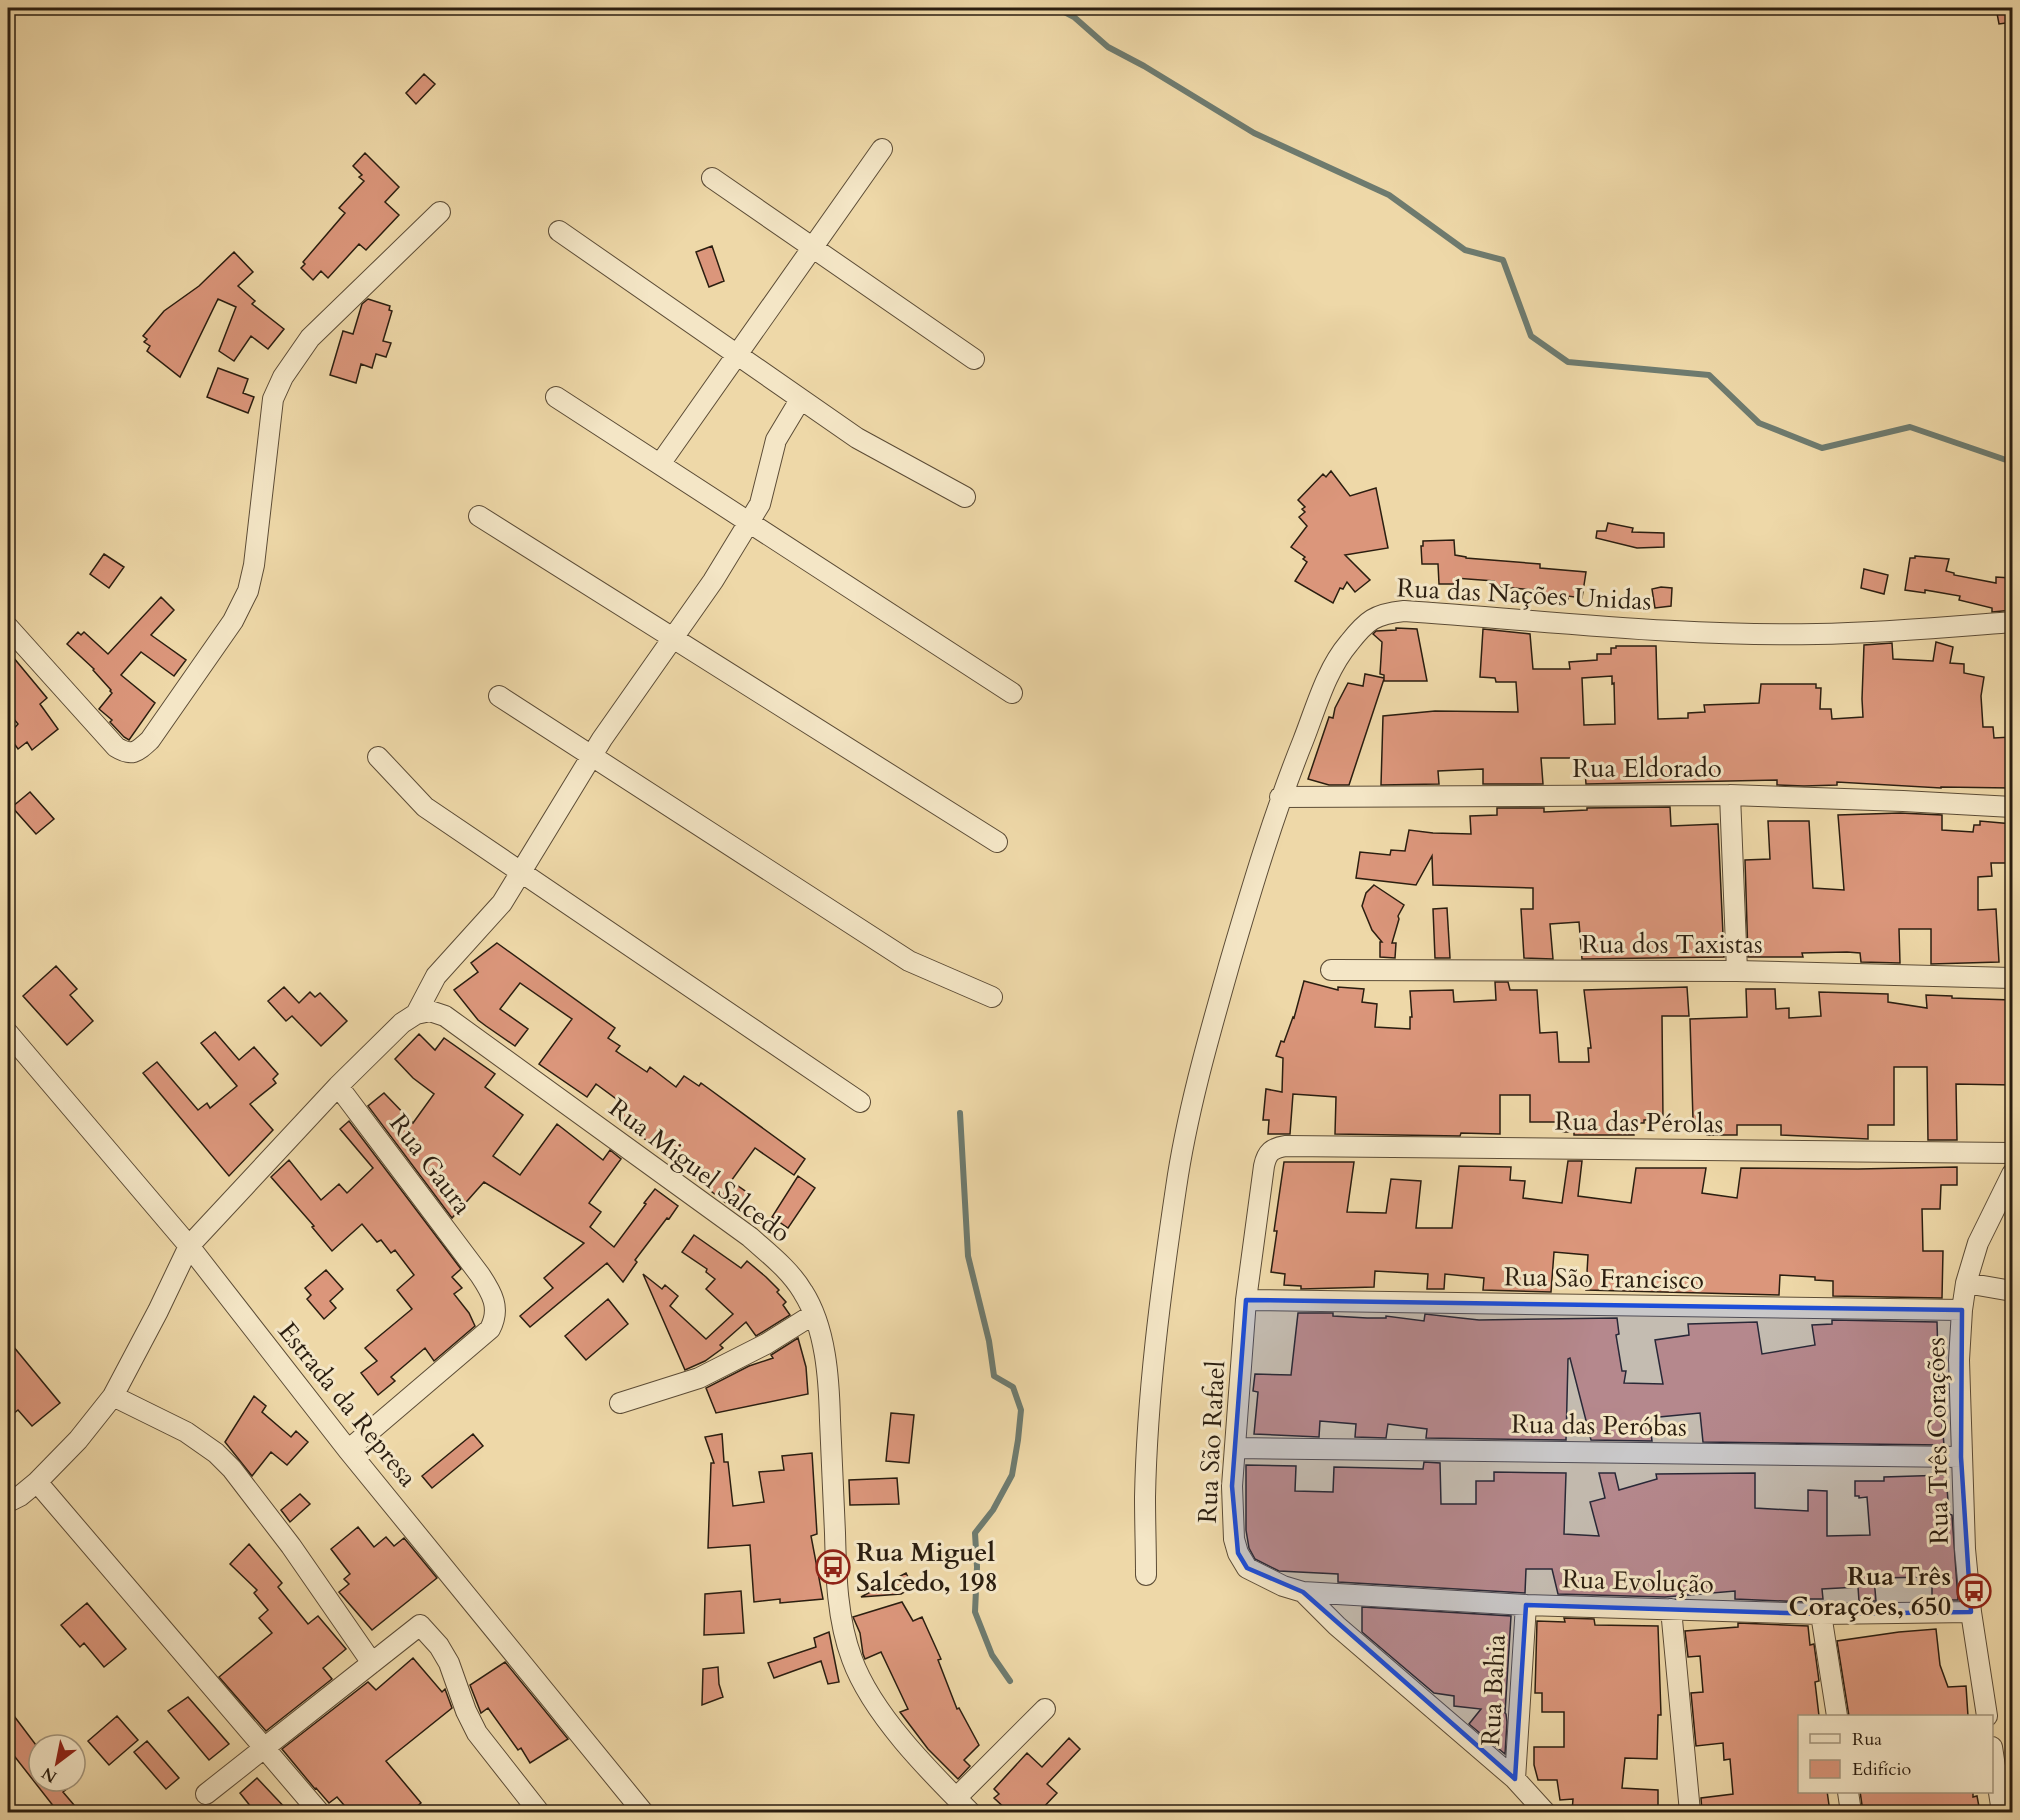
<svg xmlns="http://www.w3.org/2000/svg" width="2020" height="1820" font-family="Cardo,serif">
  <rect width="100%" height="100%" fill="#eed8a8"/>
  <filter id="stains"><feTurbulence type="fractalNoise" baseFrequency=".00333" numOctaves="4"/><feColorMatrix values="0 0 0 0 .2 0 0 0 0 .09 0 0 0 0 .02 0 0 0 .5 -.17"/></filter>
  <radialGradient id="worn" r=".72"><stop offset=".6" stop-color="#630" stop-opacity="0"/><stop offset="1" stop-color="#630" stop-opacity=".3"/></radialGradient>
  <g fill="none" stroke-linecap="round" stroke-linejoin="round">
    <path stroke="#6e7b6f" stroke-width="6" d="M1057,8L1074,17L1108,47L1144,66L1254,133L1389,195L1465,250L1503,260L1531,336L1568,362L1709,375L1759,423L1822,448L1910,427L2012,462
      M960,1113L968,1256L989,1341L994,1376L1013,1387L1021,1410L1018,1440L1012,1475L993,1510L975,1533L977,1567L975,1612L992,1655L1010,1681"/>
  </g>
  <path fill="#db967b" stroke="#2b1e10" stroke-width="1.5" fill-rule="evenodd" d="M1996,8H2013V22L1999,24Z
    M424,74L435,84L416,104L406,93Z
    M365,153L399,187L385,202L399,215L366,250L359,244L328,278L321,271L313,280L301,268L305,264L303,262L345,213L339,208L364,181L359,177L362,175L353,166Z
    M712,246L724,281L709,287L696,252Z
    M234,252L253,272L238,286L255,301L252,304L284,329L268,349L251,336L234,361L219,351L236,307L218,299L180,377L147,351L150,346L144,342L147,339L143,336L164,311L199,286Z
    M368,299L390,306L389,310L392,311L383,341L391,343L386,357L376,354L372,368L361,364L356,383L330,375L343,331L353,334L362,304Z
    M218,368L248,379L243,393L254,397L248,413L207,397Z
    M1331,471L1350,496L1376,488L1388,548L1345,555L1370,580L1355,592L1347,582L1343,589L1340,588L1333,603L1295,581L1307,562L1303,559L1305,557L1291,547L1307,526L1299,517L1305,512L1302,509L1305,507L1298,500L1323,474L1326,477Z
    M1608,523L1633,528L1632,532L1664,533V547L1637,548L1596,538L1597,531H1606Z
    M1454,540L1455,555L1466,557V558L1540,564V568L1586,572L1582,598L1568,596V603L1542,600L1543,591L1493,586L1494,581L1455,578L1456,584H1439L1438,564H1422L1421,546H1423V541Z
    M104,554L124,567L109,588L90,574Z
    M1915,556L1949,559L1946,571L1954,573V575L1996,583V577L2011,578L2013,610L1992,612V608L1959,600L1960,596L1925,590V593L1905,590L1910,558H1915Z
    M1864,569L1888,575L1884,594L1861,588Z
    M1661,587L1672,588L1671,606L1655,608L1652,589Z
    M161,597L174,610L151,635L186,660L174,676L141,652L121,675L155,703L129,740L124,737L110,722L112,720L99,709L112,693L110,691L111,690L93,670L94,669L67,644L78,632L81,635L84,632L108,654Z
    M1396,628L1417,629L1427,681H1384V679L1349,785H1329L1308,779L1329,717L1333,718L1335,708L1348,683L1363,686L1365,674L1384,678V675L1380,674L1382,642L1373,634L1376,631L1396,630Z
    M1483,629L1530,634L1533,669H1570L1569,662L1597,660V654H1611V648H1616V646H1656L1658,719L1688,718V713L1705,712L1704,705L1759,703L1761,684H1816V688H1821L1820,709H1831L1832,719L1863,717L1862,699L1864,645L1892,643L1893,659L1933,661L1936,642L1953,647L1950,663L1964,664V673L1984,677L1981,696L1983,727H1993L1994,738L2011,737V788L1941,787V788L1837,782V785L1804,786L1777,785V780L1586,784L1584,758H1541L1543,784H1483V769L1438,771L1439,784L1381,785L1383,716L1435,711L1518,712L1516,682H1496L1495,678L1480,677ZM1612,676V684L1614,683L1615,724L1584,725L1582,678Z
    M8,651L47,698L40,704L58,729L32,750L27,742L18,749L8,735L18,724L8,712Z
    M30,792L54,819L36,834L12,807Z
    M1670,807L1671,826L1718,824L1724,957L1582,959L1579,922L1550,924L1553,959L1524,958L1521,909H1533V888L1433,885L1432,856L1416,885L1356,878L1360,852L1390,855L1391,850L1405,851L1409,830L1433,833L1471,834L1470,816L1497,815V808H1544V812L1587,810V808Z
    M1900,813L1942,815V830L1973,832L1974,825H1980V821L2013,824V863H1991L1992,876L1978,877V910L1996,909L1999,962L1931,964V929H1899L1900,963L1861,962L1860,953L1847,952L1802,953L1803,957H1748L1745,860L1770,859L1768,821H1809L1813,888L1844,890L1838,815Z
    M1374,885L1404,905L1398,916L1399,919L1392,943H1396L1395,958L1380,957V942H1382L1372,930L1362,906L1366,893Z
    M1447,908L1450,958H1435L1433,909Z
    M497,943L615,1028L608,1038L620,1046L616,1051L647,1072L650,1067L676,1087L684,1076L699,1086L701,1083L805,1159L794,1175L755,1148L731,1181L748,1193L735,1210L614,1115L623,1104L596,1084L587,1097L539,1064L572,1019L520,983L500,1009L528,1029L515,1046L486,1026L478,1020L454,990L478,972L471,963Z
    M56,966L77,989L70,995L93,1021L67,1045L23,996Z
    M1304,981L1338,990V987L1364,989L1362,1002L1377,1004L1375,1027L1410,1029V1017H1412L1410,991L1453,990L1454,1002L1496,1000L1495,982H1508L1510,990H1537L1540,1033L1557,1032L1559,1062H1589L1588,1048H1591L1584,990L1687,987L1689,1016H1662L1663,1119L1644,1120V1123H1634V1135H1574V1132H1563V1122H1530V1095H1500V1134L1461,1133L1460,1136L1335,1134L1336,1097L1293,1094L1290,1134H1268L1269,1120H1263L1266,1089L1282,1092L1283,1058L1276,1056L1281,1041L1284,1042L1293,1017L1294,1018Z
    M284,987L299,1003L310,992L315,997L320,993L347,1021L321,1046L292,1016L286,1021L268,1001Z
    M1746,989H1775L1776,1009L1789,1008V1018L1821,1016L1819,992L1888,994V1002L1927,1008L1926,995L1952,996V998L2012,1000L2013,1085L1956,1084L1957,1140H1928L1927,1067H1894V1125H1868V1139L1781,1135V1125H1737V1135H1707V1121L1693,1120L1690,1019L1747,1017Z
    M215,1032L239,1060L254,1047L278,1074L273,1079L276,1083L250,1104L273,1130L229,1176L143,1073L157,1062L198,1110L207,1103L210,1108L237,1086L201,1043Z
    M419,1034L435,1050L444,1038L495,1074L485,1087L523,1115L493,1156L520,1175L557,1124L603,1160L610,1150L621,1159L589,1203L601,1212L590,1227L614,1247L646,1204L644,1203L655,1189L678,1206L669,1219L667,1218L635,1260L637,1262L623,1282L607,1263L530,1327L520,1316L553,1288L544,1278L584,1243L484,1182L452,1218L368,1106L384,1093L413,1123L434,1094L413,1078L395,1059Z
    M349,1121L461,1269L452,1277L462,1288L454,1294L469,1313L475,1326L434,1361L425,1348L391,1377L395,1381L378,1395L361,1373L377,1361L365,1348L412,1309L397,1290L414,1275L395,1250L391,1253L381,1240L377,1242L362,1224L332,1251L312,1227L314,1226L271,1177L289,1160L321,1200L339,1184L347,1193L373,1168L340,1129Z
    M1568,1161H1582L1578,1196L1631,1203L1636,1168H1706L1702,1193L1737,1198L1741,1168L1858,1169L1957,1167V1185H1941L1940,1209H1922L1923,1251H1943L1942,1298L1833,1296V1281L1815,1280V1277L1780,1275L1779,1295L1586,1290L1588,1255L1554,1252L1551,1292L1483,1290L1484,1278L1445,1274L1444,1289H1427L1428,1274L1375,1271L1374,1287L1301,1289V1286L1284,1285L1285,1274L1271,1272L1277,1231H1274L1284,1162H1354L1347,1212L1386,1213L1391,1179L1421,1181L1416,1228H1452L1459,1166L1511,1167L1510,1180L1525,1181L1523,1198L1562,1203Z
    M798,1176L815,1188L788,1228L772,1217Z
    M694,1235L741,1268L747,1261L766,1277L779,1290L777,1292L786,1302L783,1305L790,1315L756,1336L746,1322L720,1345L723,1348L705,1361L685,1370L643,1274L662,1289L665,1285L678,1296L670,1306L706,1339L733,1314L706,1289L715,1279L706,1272L707,1269L682,1252Z
    M326,1270L343,1289L330,1301L336,1308L324,1319L307,1299L311,1295L305,1288Z
    M608,1299L628,1324L586,1360L565,1336Z
    M1298,1313H1333V1316L1367,1318H1386V1316L1424,1321L1425,1314L1479,1320L1617,1318L1619,1334L1616,1335L1622,1371H1626L1624,1383L1663,1384L1655,1340L1689,1335L1688,1324L1757,1322L1762,1354L1815,1345L1812,1325L1832,1324V1320L1937,1322L1939,1389L1944,1445L1703,1442L1700,1413L1649,1418L1652,1441L1591,1440L1570,1358L1568,1359L1566,1440L1426,1438L1427,1429L1388,1424L1386,1438L1355,1437L1356,1424L1320,1421L1319,1437L1254,1434L1258,1392L1253,1391L1255,1374L1291,1375Z
    M798,1338L806,1367L808,1394L716,1413L706,1388L749,1366L773,1358L771,1355Z
    M8,1340L60,1403L32,1426L18,1410L8,1418Z
    M254,1396L266,1406L262,1412L291,1437L296,1431L308,1442L287,1465L271,1452L252,1476L225,1442Z
    M891,1413L914,1415L909,1463L886,1461Z
    M473,1434L483,1446L432,1488L422,1476Z
    M722,1434L724,1462H728L733,1506L764,1502L759,1472L784,1470L782,1456L812,1453L817,1534L811,1536L823,1599L780,1603V1599L754,1602L750,1545L708,1548L711,1463H714L705,1437Z
    M1424,1462L1440,1463L1441,1504H1476V1481H1494V1472L1566,1473L1564,1534L1599,1536L1590,1502L1605,1498L1599,1473H1615L1619,1490L1657,1479L1656,1474L1755,1473V1508L1808,1511V1490L1827,1491V1536L1870,1535L1867,1497L1859,1498V1496H1855V1481H1884V1477L1946,1475L1949,1514L1952,1515L1958,1600H1932V1577L1874,1578L1876,1601H1859L1858,1587L1822,1589L1823,1599H1805V1602L1735,1599V1591L1665,1597L1558,1594L1552,1569H1526L1525,1593L1338,1582V1574L1279,1571L1255,1559L1249,1548L1246,1530V1465L1296,1466L1295,1491L1333,1492L1334,1467L1423,1469Z
    M897,1478L899,1504L850,1505L849,1480Z
    M300,1494L310,1504L290,1522L281,1510Z
    M358,1527L374,1547L386,1537L394,1546L404,1538L437,1578L372,1630L339,1592L349,1584L344,1579L350,1574L331,1549Z
    M249,1544L282,1583L278,1587L308,1624L318,1616L346,1649L323,1668L332,1679L266,1731L219,1677L272,1633L259,1618L268,1610L254,1593L257,1590L230,1564Z
    M906,1573L913,1587L901,1594L861,1597Z
    M741,1591L744,1633L704,1635L705,1594Z
    M902,1602L913,1621L922,1617L941,1659L938,1660L957,1709L959,1708L979,1745L964,1760L970,1766L958,1779L928,1749L900,1712L908,1709L881,1652L865,1659L863,1654L860,1633L853,1617Z
    M87,1603L126,1649L104,1667L84,1643L80,1647L61,1625Z
    M1362,1607L1511,1616L1505,1713L1506,1714L1507,1722L1505,1754L1469,1724L1481,1709L1454,1706V1696L1434,1693L1362,1632Z
    M1564,1618L1594,1619L1595,1625L1658,1626L1661,1715H1658L1657,1759L1625,1758L1622,1788L1658,1790V1812H1572L1573,1799L1560,1800L1557,1780H1538L1534,1765V1747H1564V1712H1542V1693H1535L1537,1621L1565,1622Z
    M1738,1623L1808,1626L1810,1645L1814,1644L1819,1681L1815,1682L1819,1716H1800V1791H1827L1830,1812H1702L1701,1798L1733,1794L1730,1759L1724,1760L1723,1743L1696,1746L1691,1693L1703,1692L1700,1656L1688,1657L1685,1631L1738,1627Z
    M1936,1629L1940,1665L1948,1687L1966,1686L1968,1716H1849L1837,1641L1899,1632Z
    M829,1632L839,1682L828,1684L821,1661L774,1678L768,1663L816,1647L814,1638Z
    M413,1658L442,1692L445,1689L452,1708L386,1761L421,1803L410,1812H350L337,1797L329,1803L316,1788L315,1789L282,1749L368,1682L376,1690Z
    M505,1662L568,1739L530,1763L521,1748L518,1750L488,1708L481,1713L470,1685Z
    M718,1667L719,1684L723,1697L702,1705L703,1669Z
    M188,1697L229,1744L209,1760L168,1711Z
    M8,1708L39,1749V1781H77L63,1792L80,1812H58L8,1748Z
    M117,1716L138,1740L109,1765L88,1741Z
    M1069,1738L1080,1749L1047,1784L1057,1793L1039,1812H1009L994,1798L999,1794L994,1789L1027,1753L1042,1767Z
    M147,1741L179,1778L166,1789L134,1752Z
    M257,1778L289,1812H255L240,1793Z
    M1860,1791H1973V1797L1977,1796L1980,1812H1863Z"/>
  <g fill="none" stroke-linecap="round" stroke-linejoin="round">
    <g stroke="#5c4c36" stroke-width="22">
      <path id="street" d="M712,178L974,359
        M559,231L857,438L965,497
        M556,397L1012,693
        M660,464L882,149
        M479,516L997,842
        M8,627L116,747C132,757 137,752 150,740L233,621L248,591L254,565L273,399L283,377L310,338L440,212
        M499,696L909,961L992,997
        M378,757L425,807L860,1102
        M1730,795L1737,971
        M1280,797L1730,795L1903,801L2012,807
        M1331,970L1737,971L2012,978
        M416,1014L436,976L502,903L602,739L713,581L760,504L776,440L800,400
        M8,1033L189,1246L348,1450L643,1812
        M338,1086L480,1275C492,1293 501,1308 490,1329L348,1450
        M1966,1283L2012,1291
        M1246,1300L1962,1310
        M113,1396L186,1432L216,1453L232,1469L291,1546L372,1663
        M620,1403L699,1378L766,1344L814,1314
        M1235,1448L1961,1457
        M37,1482L319,1812
        M8,1502L20,1496L37,1482L78,1440L113,1396L158,1311L189,1246L338,1086L402,1023L416,1014L430,1011L445,1016L750,1237C769,1254 790,1270 803,1292C826,1328 829,1379 830,1420C832,1458 833,1495 835,1533C836,1575 837,1619 852,1659C872,1714 929,1771 970,1812
        M1146,1575C1146,1549 1145,1523 1145,1497C1147,1395 1161,1289 1176,1188C1187,1112 1209,1036 1230,962C1252,887 1274,813 1303,741C1316,708 1326,670 1349,643C1367,620 1375,614 1404,611C1541,620 1680,637 1817,634C1882,633 1948,627 2012,622
        M1303,1592L1526,1605L1821,1614L1971,1612
        M1671,1609L1690,1812
        M1821,1614L1837,1716
        M1987,1716L1971,1612L1965,1549L1959,1360L1962,1310L1966,1283L1978,1243L2012,1174
        M1992,1747L2002,1812
        M1515,1779L1526,1605
        M1848,1792L1851,1812
        M206,1794L420,1625L439,1646L449,1663L466,1711L477,1733L539,1812
        M956,1798L1045,1709
        M1545,1812L1515,1779L1337,1626L1303,1592L1283,1586L1247,1568L1238,1553L1234,1539L1232,1486L1246,1300L1264,1166C1267,1152 1272,1148 1286,1146L2012,1153"/>
    </g>
    <use href="#street" stroke="#f4e6c6" stroke-width="20"/>
  </g>
  <path fill="#1d4ed8" fill-opacity="0.2" stroke="#1d4ed8" stroke-width="4.5" stroke-linejoin="round" d="M1246,1300L1962,1310L1961,1457L1971,1612L1821,1614L1526,1605L1515,1779L1303,1592L1247,1568L1238,1553L1232,1486Z"/>
  <defs>
    <g id="bus-ring" transform="scale(1.725)"><circle r="9.5" fill="#f4e6c6" stroke="#8f2418" stroke-width="1.5"/><path d="M-5-6H5V4H4V6H2V4H-2V6H-4V4H-5ZM-3.5-4V0h7V-4ZM-3.5 1.2v1.5H-2V1.2ZM2 1.2v1.5H3.5V1.2Z" fill="#8f2418"/></g>
  </defs>
  <g fill-rule="evenodd">
    <use href="#bus-ring" x="833" y="1567"/>
    <use href="#bus-ring" x="1974" y="1591"/>
  </g>
  <g text-anchor="middle" stroke-width="6" stroke-linejoin="round" paint-order="stroke">
    <g font-size="26" fill="#2b1e10" stroke="#f4e6c6">
      <text transform="translate(1524 594) rotate(3)" y="9">Rua das Nações Unidas</text>
      <text x="1647" y="777">Rua Eldorado</text>
      <text x="1672" y="953">Rua dos Taxistas</text>
      <text transform="translate(1639 1122) rotate(1)" y="9">Rua das Pérolas</text>
      <text transform="translate(431 1164) rotate(53)" y="9">Rua Gaura</text>
      <text transform="translate(700 1170) rotate(37)" y="9">Rua Miguel Salcedo</text>
      <text transform="translate(1604 1278) rotate(1)" y="9">Rua São Francisco</text>
      <text transform="translate(348 1404) rotate(51)" y="9">Estrada da Represa</text>
      <text transform="translate(1599 1425) rotate(1)" y="9">Rua das Peróbas</text>
      <text transform="translate(1937 1441) rotate(-91)" y="9">Rua Três Corações</text>
      <text transform="translate(1211 1442) rotate(-87)" y="9">Rua São Rafael</text>
      <text transform="translate(1638 1581) rotate(2)" y="9">Rua Evolução</text>
      <text transform="translate(1493 1690) rotate(-87)" y="9">Rua Bahia</text>
    </g>
    <g font-size="26" font-weight="bold" fill="#2b1e10" stroke="#f4e6c6" text-anchor="start">
      <text x="856" y="1561">Rua Miguel<tspan x="856" dy="30">Salcedo, 198</tspan></text>
      <text x="1951" y="1585" text-anchor="end">Rua Três<tspan x="1951" dy="30">Corações, 650</tspan></text>
    </g>
  </g>
  <rect width="2020" height="1820" fill="none" stroke="#eed8a8" stroke-width="30"/>
  <rect x="9" y="9" width="2002" height="1802" fill="none" stroke="#2b1e10" stroke-width="3"/>
  <rect x="15" y="15" width="1990" height="1790" fill="none" stroke="#2b1e10" stroke-width="1.5"/>
  <rect x="1798" y="1715" width="195" height="78" fill="#f4e6c6" stroke="#a4967d" stroke-width="1.5"/>
  <rect x="1810" y="1734" width="30" height="9" fill="#f4e6c6" stroke="#a4967d" stroke-width="1.5"/>
  <text x="1852" y="1745" font-size="18" fill="#2b1e10">Rua</text>
  <rect x="1810" y="1760" width="30" height="18" fill="#db967b" stroke="#a4967d" stroke-width="1.5"/>
  <text x="1852" y="1775" font-size="18" fill="#2b1e10">Edifício</text>
  <g transform="translate(57 1763) rotate(212)"><circle r="28" fill="#f4e6c6" stroke="#a4967d" stroke-width="1.5"/>
  <path d="M0-4.5L10 22L0 15L-10 22Z" fill="#8f2418"/>
  <text y="-9" font-size="16" font-weight="bold" text-anchor="middle" fill="#2b1e10">N</text>
  </g>
  <rect width="100%" height="100%" filter="url(#stains)"/>
  <rect width="100%" height="100%" fill="url(#worn)"/>
</svg>
